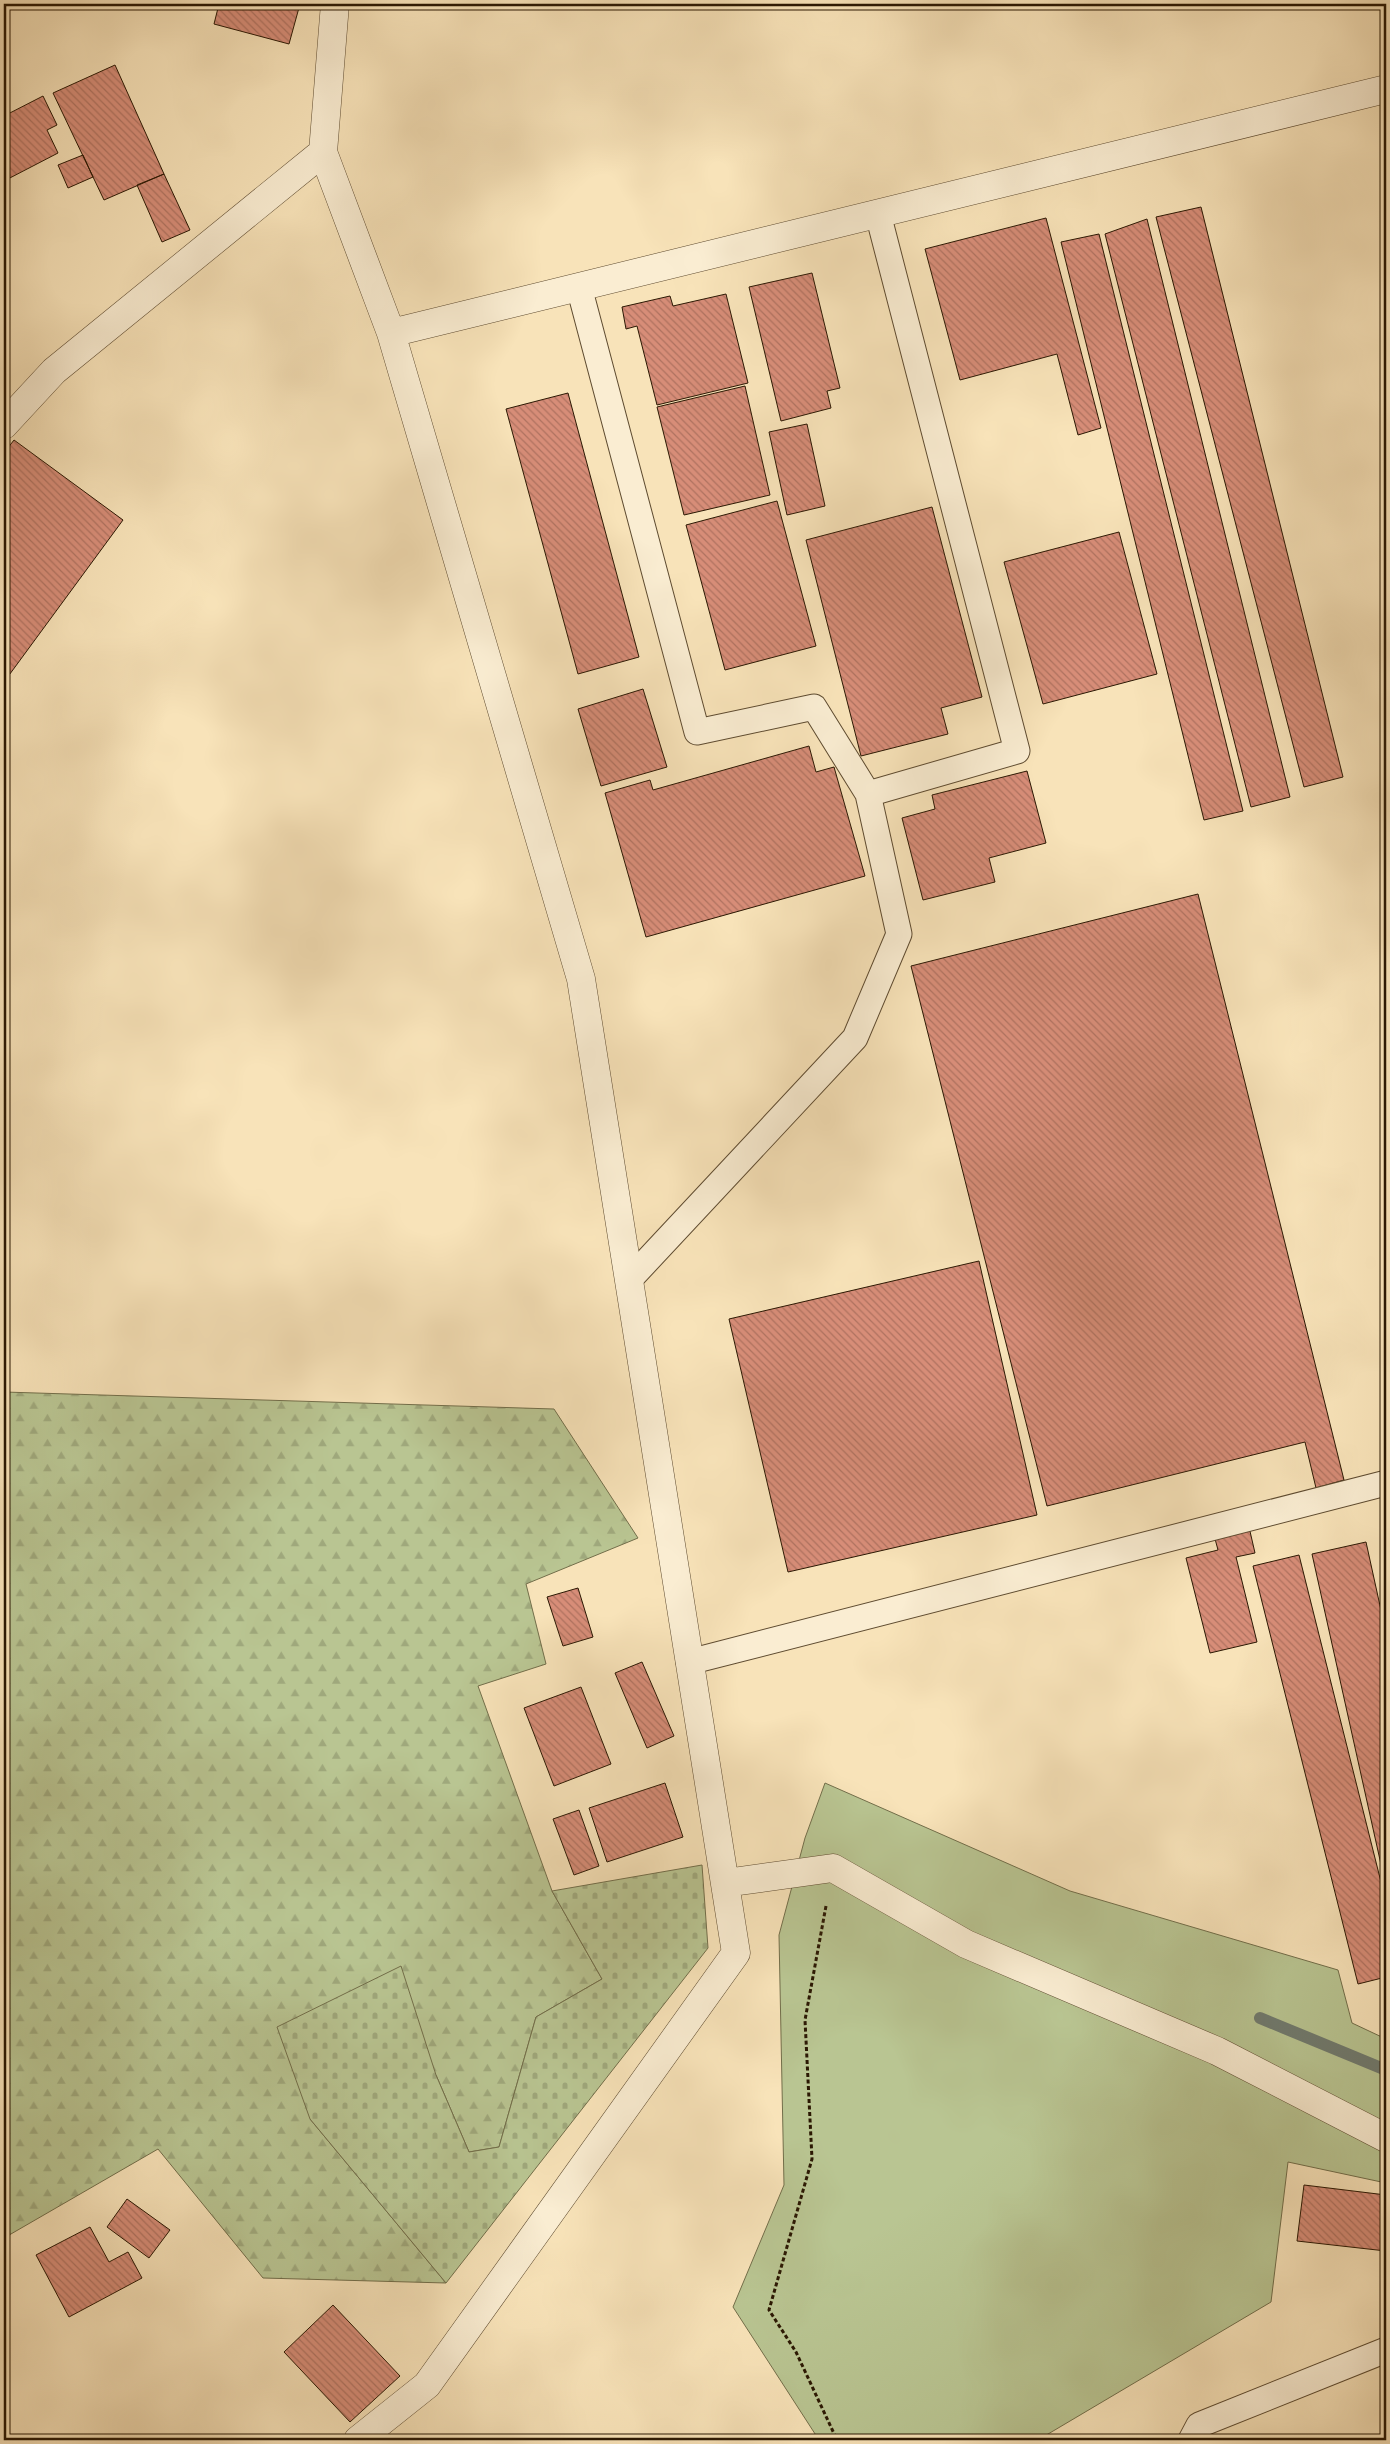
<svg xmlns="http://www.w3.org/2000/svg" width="1390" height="2444" font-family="'Gentium Book Plus',serif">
  <defs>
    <pattern id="forest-firs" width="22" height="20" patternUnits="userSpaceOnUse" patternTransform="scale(1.25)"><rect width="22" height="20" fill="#b9c592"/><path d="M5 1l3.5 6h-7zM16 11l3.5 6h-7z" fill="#9fa87c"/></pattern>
    <pattern id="cemetery-stones" width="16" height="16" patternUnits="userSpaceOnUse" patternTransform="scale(1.25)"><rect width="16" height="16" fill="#b9c592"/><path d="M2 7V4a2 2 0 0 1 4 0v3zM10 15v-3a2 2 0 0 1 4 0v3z" fill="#9fa87c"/></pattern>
    <pattern id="building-back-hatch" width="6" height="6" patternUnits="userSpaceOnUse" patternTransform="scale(1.25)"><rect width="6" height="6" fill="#d78d78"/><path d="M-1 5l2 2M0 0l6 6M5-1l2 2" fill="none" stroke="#af7260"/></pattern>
  </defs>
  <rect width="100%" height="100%" fill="#f8e3b9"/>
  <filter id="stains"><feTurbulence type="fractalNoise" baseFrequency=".004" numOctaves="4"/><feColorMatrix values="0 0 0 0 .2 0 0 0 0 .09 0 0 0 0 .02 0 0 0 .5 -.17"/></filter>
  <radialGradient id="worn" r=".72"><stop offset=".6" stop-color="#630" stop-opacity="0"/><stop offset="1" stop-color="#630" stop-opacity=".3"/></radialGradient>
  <path fill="#b9c592" stroke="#726e4a" d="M825,1783L1070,1891L1338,1970L1352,2023L1386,2039V2183L1288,2162L1271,2302L1043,2437L1042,2440H819L733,2307L784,2185L779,1935L805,1838Z"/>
  <path fill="url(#forest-firs)" stroke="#726e4a" d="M4,1392L554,1409L638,1538L526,1584L546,1664L478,1686L552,1891L602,1979L536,2017L499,2147L469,2152L436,2075L310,2119L446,2283L263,2278L158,2149L4,2238Z"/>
  <path fill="url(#cemetery-stones)" stroke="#726e4a" d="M702,1865L708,1948L446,2283L310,2119L277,2027L401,1966L436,2075L469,2152L499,2147L536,2017L602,1979L552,1891Z"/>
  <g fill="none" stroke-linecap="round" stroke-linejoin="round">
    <path stroke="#717b6f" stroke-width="12" d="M1260,2018L1386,2070"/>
  </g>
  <path fill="url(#building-back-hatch)" stroke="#2b1803" d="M219,4H300L289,44L214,24Z
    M115,65L164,174L104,200L53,93Z
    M43,96L57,125L47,130L58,153L4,181V116Z
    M83,155L93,177L68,188L58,165Z
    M164,174L190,230L162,242L137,185Z
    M1201,207L1343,777L1304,787L1156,217Z
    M1046,218L1101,428L1078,435L1057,354L960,380L925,249Z
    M1147,219L1290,797L1251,807L1105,234Z
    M1099,234L1243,811L1204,820L1061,242Z
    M812,273L840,388L827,391L831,408L781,421L749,287Z
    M726,294L748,383L657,405L637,326L626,329L622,307L670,296L673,306Z
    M745,386L770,495L684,515L657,407Z
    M568,393L639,657L578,674L506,409Z
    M807,424L825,506L787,515L769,432Z
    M14,440L123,520L4,682V453Z
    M777,501L816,646L725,670L686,525Z
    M932,507L982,697L941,708L948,734L861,756L806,540Z
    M1119,532L1157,674L1043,704L1004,562Z
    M643,689L667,767L601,786L578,709Z
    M809,746L816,772L834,767L865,876L646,937L605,793L650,780L653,790Z
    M1027,771L1046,843L989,858L995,882L923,900L902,818L935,809L932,795Z
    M1198,894L1344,1480L1316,1488L1305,1442L1047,1506L911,966Z
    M979,1261L1037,1515L788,1572L729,1319Z
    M1249,1527L1255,1553L1236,1557L1257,1642L1210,1653L1186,1558L1218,1550L1214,1535Z
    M1366,1542L1386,1633V1887L1312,1554Z
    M1299,1555L1386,1902V1977L1358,1984L1253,1566Z
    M578,1588L593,1637L563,1646L547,1597Z
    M642,1662L674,1736L647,1748L615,1673Z
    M581,1687L611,1764L554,1786L524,1708Z
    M665,1783L683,1837L607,1862L589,1808Z
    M579,1810L599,1866L574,1875L553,1819Z
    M1304,2185L1386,2195V2251L1297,2241Z
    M127,2199L170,2230L149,2258L107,2227Z
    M90,2227L109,2262L128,2252L142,2278L69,2317L36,2255Z
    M333,2305L400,2376L350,2422L284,2352Z"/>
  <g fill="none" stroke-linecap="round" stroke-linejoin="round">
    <g stroke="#5e4b30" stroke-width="27">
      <path id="lane" d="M579,287L697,732L814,707L868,794L1017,751L878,214
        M629,1280L855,1038L899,934L868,794
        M689,1662L1386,1483
        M1191,2440L1199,2425L1386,2350"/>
    </g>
    <g stroke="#5e4b30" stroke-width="29">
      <path id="street" d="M323,152L391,333L581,979L736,1953L427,2385L358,2440
        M391,333L1386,89
        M4,425L54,371L323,152L335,4
        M725,1883L833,1868L966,1944L1217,2051L1386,2138"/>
    </g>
    <path stroke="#2b1803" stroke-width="3" stroke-dasharray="4 2.5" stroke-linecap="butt" d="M826,1906L805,2020L812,2159L769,2310L796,2352L837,2440"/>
    <use href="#lane" stroke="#faedd2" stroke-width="25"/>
    <use href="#street" stroke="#faedd2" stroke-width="28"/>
  </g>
  <rect width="1390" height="2444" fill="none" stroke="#f8e3b9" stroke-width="20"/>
  <rect x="5" y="5" width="1380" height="2434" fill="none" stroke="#2b1803" stroke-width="2.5"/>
  <rect x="10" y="10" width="1370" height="2424" fill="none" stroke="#2b1803"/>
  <rect width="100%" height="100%" filter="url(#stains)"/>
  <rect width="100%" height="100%" fill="url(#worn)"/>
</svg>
